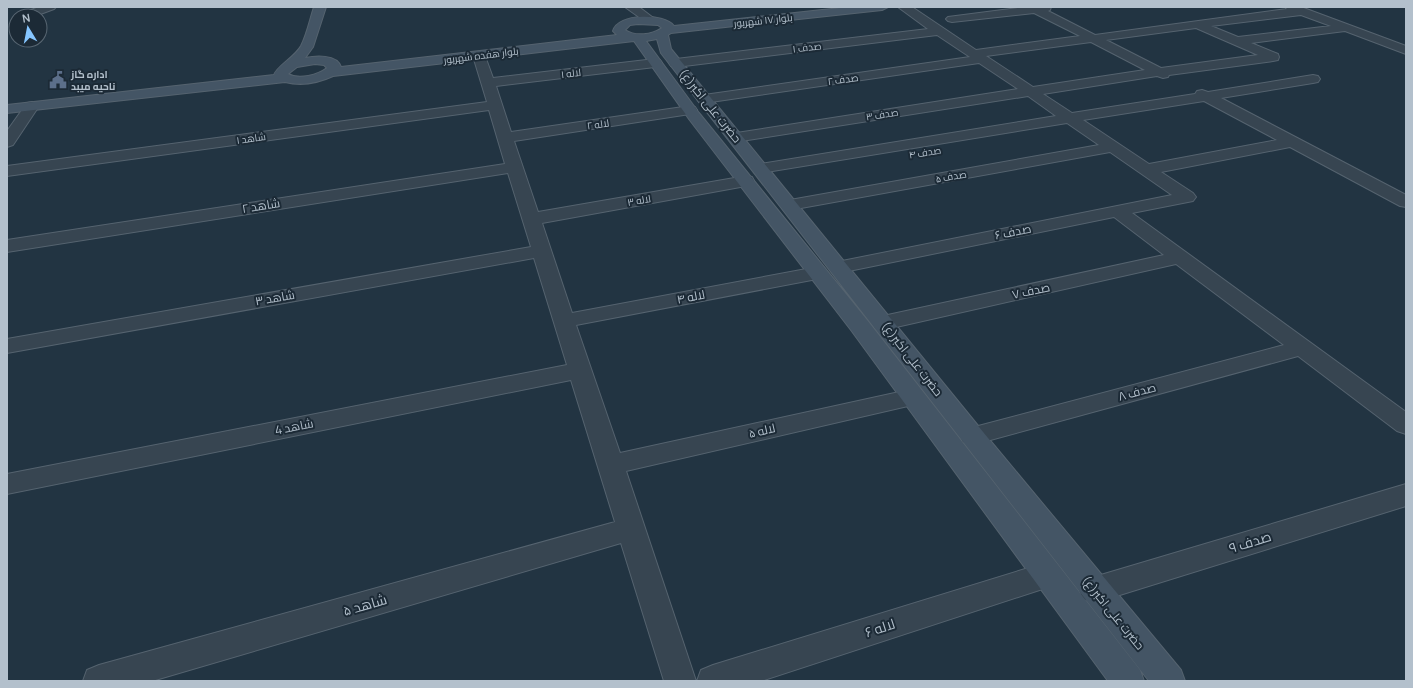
<svg xmlns="http://www.w3.org/2000/svg" width="1413" height="688" font-family="Manrope,Cairo,sans-serif">
  <rect width="100%" height="100%" fill="#223442"/>
  <g fill="none" stroke-linecap="round" stroke-linejoin="round">
    <g stroke="#55636f" stroke-width="2">
      <path id="street" d="M39,7H56L54,9L35,16H18L20,14Z
        M625,7H639L656,20L654,22H646Z
        M898,7H912L976,50L1080,36L1034,13L952,22L948,21L946,19L948,17L1025,7H1051L1050,10L1048,11L1095,35L1287,9L1285,7H1301L1406,46V54L1345,31L1251,43L1278,54L1279,57L1278,60L1273,61L1169,75L1168,77L1163,78L1157,76L1043,94L1072,113L1195,94L1197,91L1202,90L1208,92L1313,75L1318,76L1320,79L1318,82L1313,83L1221,98L1406,195V207L1400,206L1290,147L1161,172L1193,193L1196,197L1193,201L1132,213L1406,412V434L1397,431L1298,356L972,445L963,442L960,436L963,430L1284,345L1176,264L883,330L875,328L872,323L875,318L883,316L1164,255L1114,217L839,273L832,271L829,267L832,263L1172,195L1110,152L790,210L784,209L781,205L784,201L790,200L1099,145L1067,123L761,173L755,171L753,168L755,165L1056,116L1028,96L735,142L730,140L727,137L730,134L1018,89L979,63L704,103L699,102L697,99L699,96L704,95L970,57L937,35L676,67L671,66L669,63L671,60L676,59L928,29ZM1301,15L1331,26L1238,37L1211,26ZM1196,28L1258,55L1161,68L1106,40ZM1091,42L1145,70L1033,87L986,56ZM1204,101L1277,140L1149,164L1083,120Z
        M479,52L484,53L485,56L493,78L655,59L660,60L662,63L660,66L655,67L496,86L511,132L690,106L695,107L697,110L695,113L690,114L514,141L538,212L746,176L752,177L754,181L752,185L746,186L542,223L572,313L817,267L824,269L827,273L824,277L817,279L576,325L620,453L913,389L921,391L925,397L921,403L626,471L696,681H664L621,543L152,681H83L87,670L99,665L615,522L571,380L7,494V474L567,365L534,258L7,353V339L531,247L508,173L7,252V240L505,164L489,110L7,176V166L487,102L473,56L474,53Z
        M32,102L37,103L39,106L13,145L7,147V131L27,103Z
        M1406,484V506L1094,603L1083,599L1079,590L1083,581L1094,577Z
        M1048,562L1058,566L1063,575L1058,584L761,681H697L701,670L713,665Z"/>
    </g>
    <g stroke="#55636f" stroke-width="2">
      <path id="secondary" d="M314,7H326L313,47L305,58C315,56 337,54 341,67L617,35L613,31C618,13 664,13 674,26L850,7H888L882,10L671,33L668,35L671,49L988,438L1181,670L1185,681H1149L661,53L657,39L646,41L699,113L867,320L1140,670L1144,681H1108L851,330L689,119L634,41L333,76C318,83 301,86 285,82L7,113V105L274,75C277,66 295,57 301,46C307,34 310,19 314,7ZM638,24L658,25L662,28C651,35 636,37 625,30L630,25ZM315,64L324,65L327,68C318,75 299,80 288,74L297,67Z"/>
    </g>
    <use href="#street" fill="#374551" fill-rule="evenodd"/>
    <use href="#secondary" fill="#445565" fill-rule="evenodd"/>
  </g>
  <defs>
    <g id="civic-bare" transform="scale(1.38)"><path d="M-.6-6.5H3V-4.5H.6V-3L4-1V1h2V6H-6V1h2V-1L-.6-3ZM-1.2 2.5V6h2.4V2.5Z" fill="#5c6f8a" stroke="#1c2a36" stroke-width="2.5" paint-order="stroke"/></g>
  </defs>
  <g fill-rule="evenodd">
    <use href="#civic-bare" x="58" y="80"/>
  </g>
  <g text-anchor="middle" stroke-width="4" stroke-linejoin="round" paint-order="stroke">
    <g font-size="10" fill="#b3c0cc" stroke="#1c2a36">
      <text transform="translate(763 20) rotate(-6)" y="4">بلوار ۱۷ شهریور</text>
      <text transform="translate(807 47) rotate(-7)" y="4">صدف ۱</text>
      <text transform="translate(481 55) rotate(-7)" y="4">بلوار هفده شهریور</text>
      <text transform="translate(571 73) rotate(-7)" y="4">لاله ۱</text>
      <text transform="translate(843 79) rotate(-8)" y="4">صدف ۲</text>
      <text transform="translate(882 114) rotate(-9)" y="4">صدف ۳</text>
      <text transform="translate(598 124) rotate(-8)" y="4">لاله ۲</text>
      <text transform="translate(251 138) rotate(-8)" y="4">شاهد ۱</text>
      <text transform="translate(925 152) rotate(-9)" y="4">صدف ۴</text>
      <text transform="translate(951 176) rotate(-10)" y="4">صدف ۵</text>
      <text transform="translate(639 200) rotate(-10)" y="4">لاله ۳</text>
    </g>
    <g font-size="10" font-weight="bold" fill="#b3c0cc" stroke="#1c2a36" text-anchor="start">
      <text x="71" y="78">اداره گاز<tspan x="71" dy="12">ناحیه میبد</tspan></text>
    </g>
    <g font-size="12" fill="#b3c0cc" stroke="#1c2a36">
      <text transform="translate(710 106) rotate(51)" y="4">حضرت علی اکبر(ع)</text>
      <text transform="translate(261 206) rotate(-9)" y="4">شاهد ۲</text>
      <text transform="translate(1013 232) rotate(-11)" y="4">صدف ۶</text>
      <text transform="translate(1031 291) rotate(-12)" y="4">صدف ۷</text>
      <text transform="translate(691 297) rotate(-11)" y="4">لاله ۴</text>
      <text transform="translate(275 298) rotate(-10)" y="4">شاهد ۳</text>
      <text transform="translate(912 359) rotate(52)" y="4">حضرت علی اکبر(ع)</text>
      <text transform="translate(1137 392) rotate(-15)" y="4">صدف ۸</text>
      <text transform="translate(294 427) rotate(-11)" y="4">شاهد 4</text>
      <text transform="translate(762 431) rotate(-13)" y="4">لاله ۵</text>
      <text transform="translate(1113 613) rotate(51)" y="4">حضرت علی اکبر(ع)</text>
    </g>
    <g font-size="14" fill="#b3c0cc" stroke="#1c2a36">
      <text transform="translate(1250 542) rotate(-17)" y="5">صدف ۹</text>
      <text transform="translate(365 605) rotate(-16)" y="5">شاهد ۵</text>
      <text transform="translate(880 628) rotate(-18)" y="5">لاله ۶</text>
    </g>
  </g>
  <rect width="1413" height="688" fill="none" stroke="#b3c0cc" stroke-width="16"/>
  <g transform="translate(28 28) rotate(350)"><circle r="19" fill="#1c2a36" stroke="#586672"/>
  <path d="M0-3L7 15L0 10L-7 15Z" fill="#85c5ff"/>
  <text y="-6" font-size="11" font-weight="bold" text-anchor="middle" fill="#b3c0cc">N</text>
  </g>
</svg>
